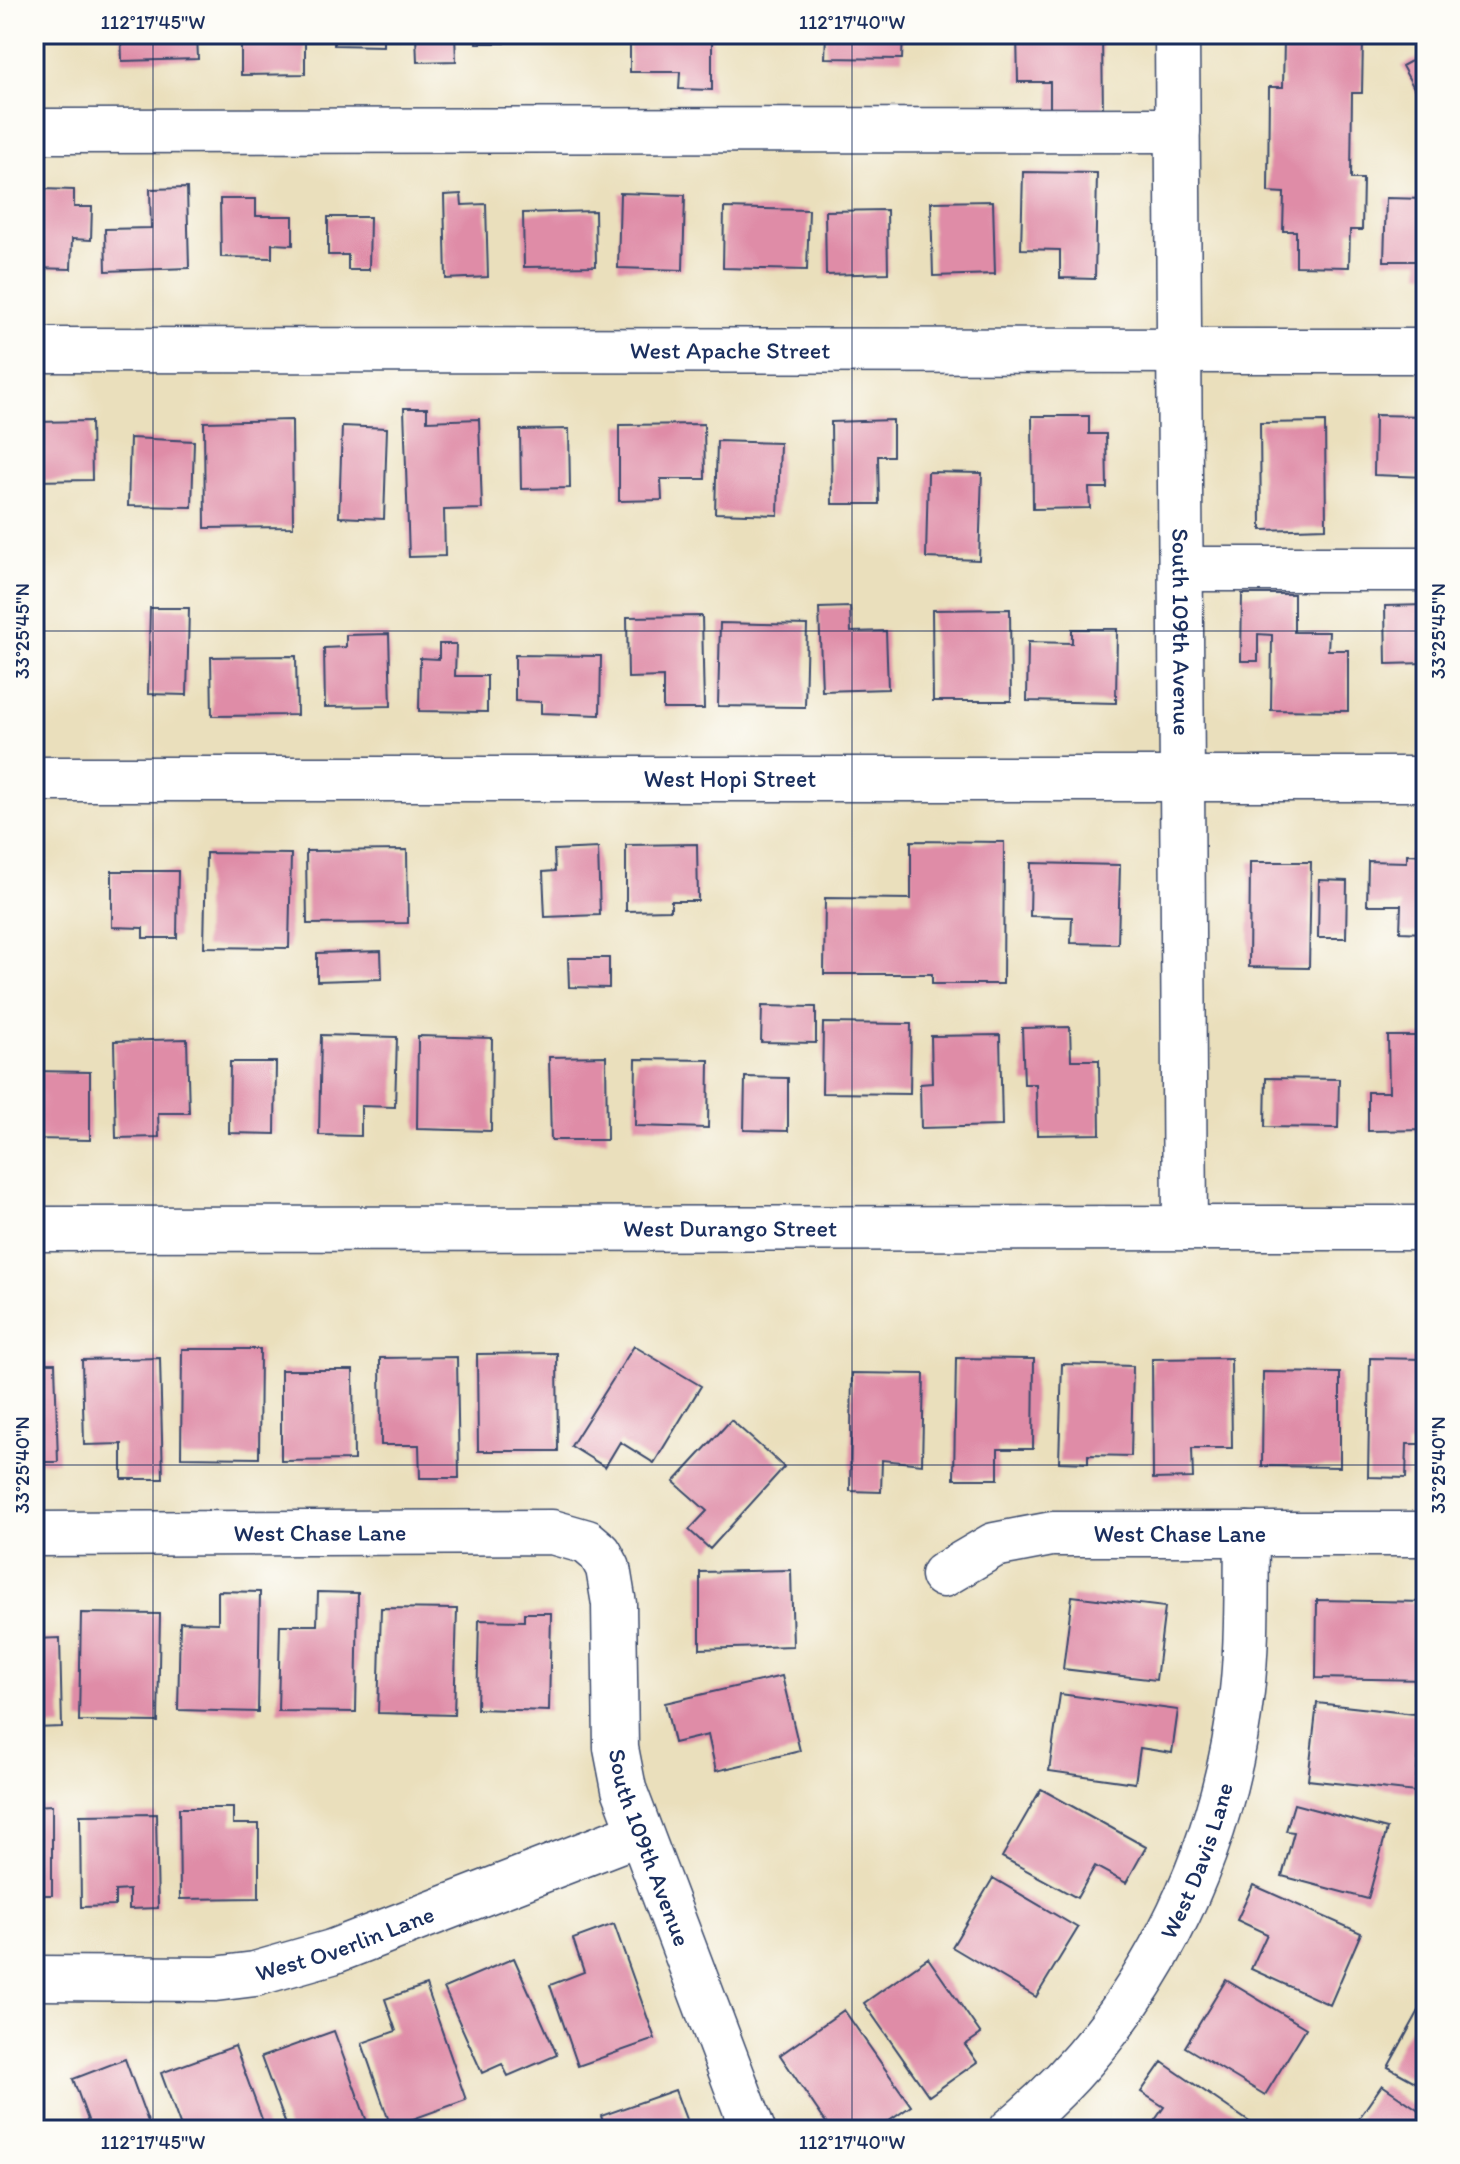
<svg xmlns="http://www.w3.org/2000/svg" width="1460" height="2164" font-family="Itim,sans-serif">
  <rect width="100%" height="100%" fill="#fdfcf7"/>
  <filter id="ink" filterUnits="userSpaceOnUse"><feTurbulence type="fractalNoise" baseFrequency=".0125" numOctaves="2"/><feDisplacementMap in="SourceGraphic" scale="16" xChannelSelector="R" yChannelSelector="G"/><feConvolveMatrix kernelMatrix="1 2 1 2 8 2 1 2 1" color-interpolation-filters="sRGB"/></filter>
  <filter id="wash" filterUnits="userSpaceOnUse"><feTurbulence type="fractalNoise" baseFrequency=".006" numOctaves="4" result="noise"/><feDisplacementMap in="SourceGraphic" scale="32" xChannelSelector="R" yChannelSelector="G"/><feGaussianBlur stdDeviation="1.8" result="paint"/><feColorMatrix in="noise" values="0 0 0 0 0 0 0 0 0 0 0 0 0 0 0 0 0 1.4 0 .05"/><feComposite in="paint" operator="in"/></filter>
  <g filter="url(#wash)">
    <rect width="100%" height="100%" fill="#eadfbc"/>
    <g id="blocks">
      <path fill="#df8ca7" d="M121,34H197L198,59L122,61Z
        M241,34H305V74L241,75Z
        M334,34H383V46L334,45Z
        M416,34H455L456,61L417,62Z
        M476,34H505V43H476Z
        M630,34H712V90L679,89L680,72H630Z
        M826,34H903L902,59L825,58Z
        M1017,34H1102L1103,113L1050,114V82H1018Z
        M1296,34H1351V40H1363L1362,93H1352L1351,179H1363L1362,230H1350L1349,267L1296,266V231H1283L1284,193L1268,192L1269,87H1283L1284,40H1296Z
        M1426,53V110L1402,66Z
        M1023,172L1097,173L1095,279L1060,278V250L1021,249Z
        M187,188L189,268L106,271L105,229L151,228L150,189Z
        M42,189L74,190V207H92L91,240L72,239L71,269L34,268V209H42Z
        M620,193L685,195L683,270L618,268Z
        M461,194L462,205L486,204L488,277L446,279L444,195Z
        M1386,198L1426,199V273H1419V261H1384Z
        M220,199H256V216H293V245L272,244V258L221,257Z
        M993,201L995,274L933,276L931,202Z
        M724,208L809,210L807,270L723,268Z
        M887,210L888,273L826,275L825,211Z
        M595,211L596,266L524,267L523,213Z
        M328,217H370L369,270H348V255H328Z
        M404,408H427V421L479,419L482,509L444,510L445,556L409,557Z
        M1375,415L1426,416V477L1374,475Z
        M1032,416H1089V434H1106L1107,488H1089L1090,508L1033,509Z
        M292,420L293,527L205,528L204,422Z
        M893,420V456H878L879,504H832L831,422Z
        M91,421L92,480L34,481V422Z
        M1325,422L1326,528L1261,530L1260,423Z
        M704,424L705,479H661L662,500L619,501V425Z
        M342,426L387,428L384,519L339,517Z
        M569,429L570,488L521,489L520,430Z
        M130,438L194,441L192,507L128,506Z
        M717,441L780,443L778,515L715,513Z
        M928,472L982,473L979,560L926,558Z
        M34,581H41L43,663H34Z
        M1242,594H1294V632H1329L1328,650H1348V711L1271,710L1272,635L1258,634V661H1241Z
        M1426,605V663L1386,664L1385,606Z
        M850,607L851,632L886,631L888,689L822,691L819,608Z
        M150,608H189L187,695L148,694Z
        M1010,609L1011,701H933L932,610Z
        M702,616L704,709H663V677L628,678L627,617Z
        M720,623L807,625L805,707L718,706Z
        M1072,629H1117L1116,703L1027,701L1028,642L1072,643Z
        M389,634L391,706L325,707L324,648L346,647V635Z
        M439,644H456L455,676H487V712L419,711L420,658L439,659Z
        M515,655L601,656L600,715L541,713V702L515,701Z
        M296,656L297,715L212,716L211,657Z
        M911,841L1004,842L1003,984H932V974H824L825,898L911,899Z
        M697,844L698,901H671V910L626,911V845Z
        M598,848L600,915L545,917L543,872L555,871L554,850Z
        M407,850L408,923L307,924L306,851Z
        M206,853L291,854L289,948L204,947Z
        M1407,854L1426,855V933L1400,932L1401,905H1367L1368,861L1407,862Z
        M1250,862H1311L1309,968L1249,967Z
        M1031,863L1120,865L1118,944L1071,943L1072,917L1030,916Z
        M112,871H178L177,938H143V928L112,927Z
        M1319,880L1347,881L1346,938H1318Z
        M381,951L382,979L317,981V953Z
        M568,958H609V988L569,987Z
        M762,1006L816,1007V1043L761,1042Z
        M823,1023L911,1024L910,1094L822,1093Z
        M1070,1027L1071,1060H1099L1100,1134L1037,1135L1036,1084H1024L1022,1028Z
        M321,1035L397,1037L395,1107L361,1106V1136L319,1135Z
        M1000,1035L1002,1126L921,1128L920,1084L932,1083L931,1036Z
        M418,1036L492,1038L491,1131L417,1129Z
        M1388,1036H1426V1130L1368,1131V1092H1389Z
        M187,1039L189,1113H158L159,1137L116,1138L114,1041Z
        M606,1056L607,1140H551L549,1057Z
        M636,1059L709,1060L708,1128L635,1126Z
        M230,1062H276L275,1134L229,1133Z
        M34,1071L90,1072V1140L34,1139Z
        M745,1077L788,1078V1131L744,1130Z
        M1266,1078L1339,1079L1338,1128L1265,1127Z
        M634,1346L701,1386L654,1463L620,1442L605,1467L571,1446Z
        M182,1349H260L259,1458L181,1457Z
        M557,1353L558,1451H478L477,1354Z
        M457,1357L459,1478H420L419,1445H381L380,1358Z
        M160,1358L163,1479H122V1444L84,1445L82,1360Z
        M956,1358L1034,1359L1033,1449H998V1479H954Z
        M1231,1358L1232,1448H1192L1193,1478L1153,1479L1152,1359Z
        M1370,1358L1426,1359V1444H1407L1406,1478L1368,1477Z
        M34,1363H55L58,1462H34Z
        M1062,1364L1133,1366L1131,1456L1088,1455V1463L1059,1462Z
        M281,1370H353L354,1460L281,1461Z
        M1263,1372L1340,1373V1467L1262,1466Z
        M852,1373L924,1374L922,1464L882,1460L881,1492L850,1491Z
        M731,1420L784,1467L710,1549L689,1530L707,1511L674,1482Z
        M791,1570L793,1646L700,1649V1572Z
        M218,1591L260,1592L258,1712L178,1710L180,1622L218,1623Z
        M318,1592L358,1593L356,1712L278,1711L280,1625H317Z
        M1072,1596L1165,1607L1156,1680L1063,1669Z
        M1317,1600L1426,1602V1680L1316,1678Z
        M381,1608L457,1609L454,1715L378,1713Z
        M81,1613L160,1614L158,1722L79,1721Z
        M524,1613H551L549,1711L477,1709L479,1620L524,1621Z
        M60,1638L62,1727L34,1728V1639Z
        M782,1676L800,1751L716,1771L708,1735L674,1743L665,1703Z
        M1060,1694L1178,1710L1172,1753L1140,1748L1135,1783L1049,1771Z
        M1317,1703L1423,1715L1415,1792L1308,1780Z
        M1041,1789L1146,1847L1126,1883L1095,1866L1077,1898L1002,1857Z
        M1294,1804L1387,1829L1368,1899L1282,1876L1294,1832L1286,1831Z
        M52,1805V1895H34V1806Z
        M179,1808H233V1824H259V1898L180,1899Z
        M156,1814L158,1908L129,1909V1890L115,1891V1906L81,1907L80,1815Z
        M993,1878L1078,1928L1036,1997L952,1947Z
        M1253,1885L1361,1933L1330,2005L1251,1969L1267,1934L1237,1920Z
        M614,1924L655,2039L578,2066L550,1985L584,1972L573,1939Z
        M514,1958L557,2055L508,2076L502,2064L482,2073L444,1988Z
        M928,1958L981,2034L965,2045L977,2062L929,2096L864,2003Z
        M1226,1980L1306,2028L1265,2095L1185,2047Z
        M426,1985L466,2100L391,2127L362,2043L396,2031L385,1999Z
        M1426,1998V2088L1388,2067Z
        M844,2010L911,2106L876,2130H831L780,2055Z
        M334,2031L370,2130H288L261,2057Z
        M235,2046L266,2130H182L161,2073Z
        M125,2059L151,2130H67L88,2120L73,2079Z
        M1162,2062L1261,2130H1148L1164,2107L1141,2092Z
        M1382,2085L1426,2115V2130H1351Z
        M675,2090L690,2130H606L601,2116Z"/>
    </g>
  </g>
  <g filter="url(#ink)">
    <use href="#blocks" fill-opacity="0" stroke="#3a496c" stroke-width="2"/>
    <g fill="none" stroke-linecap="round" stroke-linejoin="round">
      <g stroke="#3a496c" stroke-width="47">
        <g id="minor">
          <path id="s1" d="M1177,34L1185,1228"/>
          <path d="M34,131L1178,130"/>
          <path id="s2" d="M34,350L1426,351"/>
          <path d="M1182,569H1426"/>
          <path id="s3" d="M34,779H1426"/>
          <path id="s4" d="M34,1229L1426,1228"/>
          <path id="s5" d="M34,1534L552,1532L587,1542L600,1553L608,1568L614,1604L616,1748L624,1789L753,2130"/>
          <path id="s6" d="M943,1575L994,1545L1052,1534H1426"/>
          <path id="s7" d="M34,1978L215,1979L255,1974L332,1952L639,1833"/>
          <path id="s8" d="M1011,2130C1143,2021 1223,1860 1242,1691C1248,1639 1246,1586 1247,1534"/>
        </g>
      </g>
      <use href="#minor" stroke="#fff" stroke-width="44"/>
    </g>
  </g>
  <path fill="none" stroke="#1b2f5e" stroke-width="2" stroke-opacity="0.45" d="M153,34V2130M852,34V2130M34,631H1426M34,1465H1426"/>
  <g text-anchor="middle" stroke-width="6" stroke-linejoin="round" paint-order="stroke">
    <g font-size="24" fill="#1b2f5e" stroke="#fdfcf7">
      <text dy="8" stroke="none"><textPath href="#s2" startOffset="696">West Apache Street</textPath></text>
      <text dy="8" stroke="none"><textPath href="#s1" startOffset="598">South 109th Avenue</textPath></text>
      <text dy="8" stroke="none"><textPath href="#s3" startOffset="696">West Hopi Street</textPath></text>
      <text dy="8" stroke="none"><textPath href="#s4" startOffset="696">West Durango Street</textPath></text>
      <text dy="8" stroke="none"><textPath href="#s5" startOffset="286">West Chase Lane</textPath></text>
      <text dy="8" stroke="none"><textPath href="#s6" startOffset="246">West Chase Lane</textPath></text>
      <text dy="8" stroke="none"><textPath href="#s5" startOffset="874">South 109th Avenue</textPath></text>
      <text dy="8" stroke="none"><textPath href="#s8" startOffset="332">West Davis Lane</textPath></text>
      <text dy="8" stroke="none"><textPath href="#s7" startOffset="316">West Overlin Lane</textPath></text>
    </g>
  </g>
  <rect width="1460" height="2164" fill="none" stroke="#fdfcf7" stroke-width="88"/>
  <rect x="44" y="44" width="1372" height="2076" fill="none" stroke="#1b2f5e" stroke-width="3"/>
  <g font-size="20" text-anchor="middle" fill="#1b2f5e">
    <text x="153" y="29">112°17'45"W</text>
    <text x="852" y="29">112°17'40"W</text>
    <text transform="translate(22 631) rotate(-90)" y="7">33°25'45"N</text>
    <text transform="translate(1438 631) rotate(-90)" y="7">33°25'45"N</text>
    <text transform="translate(22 1465) rotate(-90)" y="7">33°25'40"N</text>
    <text transform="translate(1438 1465) rotate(-90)" y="7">33°25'40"N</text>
    <text x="153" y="2149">112°17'45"W</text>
    <text x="852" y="2149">112°17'40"W</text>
  </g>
</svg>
